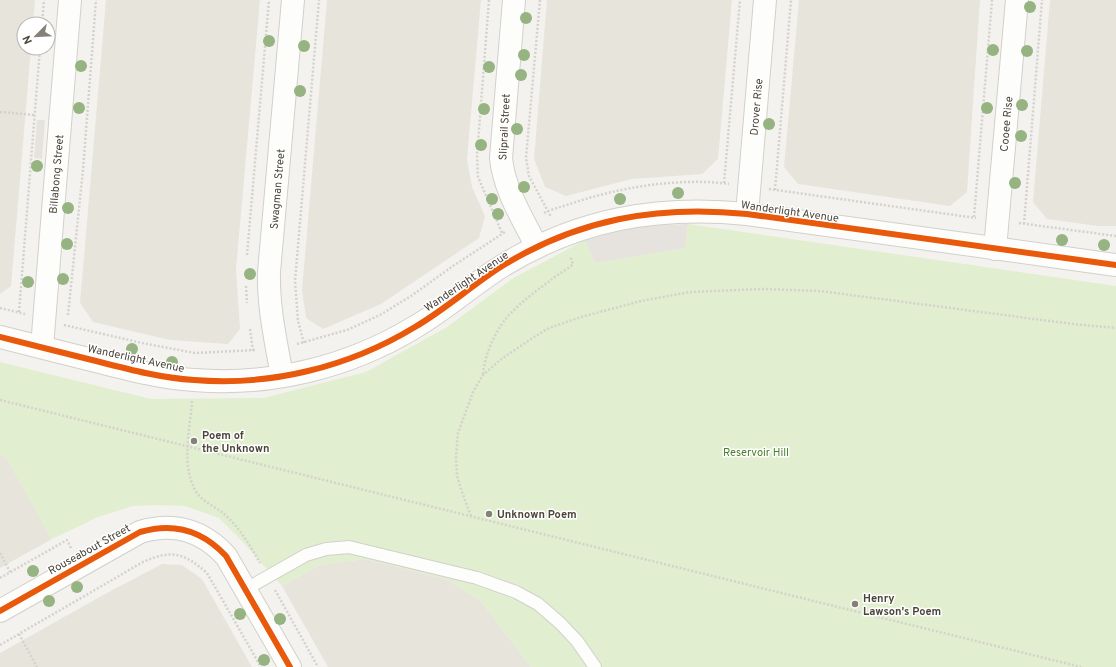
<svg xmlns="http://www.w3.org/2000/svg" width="1116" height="667" font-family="Overpass,sans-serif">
  <rect width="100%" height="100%" fill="#f4f2ee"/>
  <path fill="#e7e4dc" d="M0,0H35L33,24H24V48H31L11,286L0,294Z
    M106,0H260L236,269L240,329L228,344L170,340L93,322L80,303Z
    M327,0H481L467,159L472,187L485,216L479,238L381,304L323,329L306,318L302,290Z
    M547,0H732L718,159L702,174L632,179L566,196L545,187L534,159Z
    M799,0H980L967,192L950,206L798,184L784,167Z
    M1050,0H1116V226H1098L1047,219L1033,202Z
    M0,455L6,457L52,539L0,568Z
    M365,559L448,580L480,600L531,667H328L282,586L320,565Z
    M162,564L182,565L202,579L252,667H0V653L105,594Z"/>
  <path fill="#e1eecf" d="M688,224L1116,286V667H531L480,600L448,580L365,559L320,565L282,586L243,542L219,518L185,506L158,505L133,506L98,517L52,539L6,457L0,455V362L151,399L263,398L366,372L447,327L512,279L585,240L595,263L685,248Z"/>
  <path fill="#e6e3df" d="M37,120H45L42,159L34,158Z
    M688,224L685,248L595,263L585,240L639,226Z"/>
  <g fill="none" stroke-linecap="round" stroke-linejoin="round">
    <g stroke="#d2d0cb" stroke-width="14">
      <path id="service" d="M246,589L306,555L326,549L349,547L477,578L516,592L538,604L560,623L577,641L595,667"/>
    </g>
    <g stroke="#d2d0cb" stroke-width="24">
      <path id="minor" d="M514,0L501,158C504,190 523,219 537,247
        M747,214L765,0
        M995,249L1017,0
        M42,347L70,0
        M282,376C276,342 268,307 269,272L293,0
        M0,611L140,532C174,522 202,530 226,556L290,667"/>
    </g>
    <g stroke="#d2d0cb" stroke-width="24">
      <path id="tertiary" d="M0,337C33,345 67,354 100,362C131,370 162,378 194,380C232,383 271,380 308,371C346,362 382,347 415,327C444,310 470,287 499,268C577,219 657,205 747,214L1116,265"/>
    </g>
    <path stroke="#d3d2cc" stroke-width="2.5" stroke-dasharray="2 2" stroke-linecap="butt" d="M489,0L477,155L478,177L502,233
      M540,0L526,158L529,176L551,217
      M42,24L44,0
      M0,112L35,115
      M724,183L740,0
      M769,189L976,218
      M775,190L791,0
      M544,213C552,209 561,207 570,204C616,188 679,177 729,184
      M974,217L992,0
      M1019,223L1116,236
      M1024,224L1042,0
      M247,255L269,0
      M246,286L247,303
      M0,308L25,314
      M19,312L40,48
      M68,315L83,170L96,0
      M64,325L142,343L195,353L256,350
      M250,329L253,351
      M304,343L298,321L295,281L319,0
      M297,344L347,330L380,315L411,296L453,266L505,232
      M483,374C485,352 498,324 515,309C526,298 539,289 551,280C556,275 570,268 573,264L570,256
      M0,400L1081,667
      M192,401C190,430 181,463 195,490C201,501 214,506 223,513C239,527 250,545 260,563
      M471,516L462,492L457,476L456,456L458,433L473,392L483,375L500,360L531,339L549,328L581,317L641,301L690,292L763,289L820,291L1073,324L1116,328
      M0,553L10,572
      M0,578L67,540L71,548
      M275,590L318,667
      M19,634L37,667
      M0,645L143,562C172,549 184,553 207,573L261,667"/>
    <use href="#service" stroke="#fdfdfc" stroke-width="12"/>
    <use href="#minor" stroke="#fdfdfc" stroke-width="22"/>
    <use href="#tertiary" stroke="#fdfdfc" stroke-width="22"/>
    <g stroke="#fff" stroke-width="8">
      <path id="cycleway" d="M0,337C33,345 67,354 100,362C131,370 162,378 194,380C232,383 271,380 308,371C346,362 382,347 415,327C444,310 470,287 499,268C577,219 657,205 747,214L1116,265
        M0,611L140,532C174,522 202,530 226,556L290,667"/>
    </g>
    <use href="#cycleway" stroke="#e8590c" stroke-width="6"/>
  </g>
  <g fill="#96b382">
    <circle cx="1030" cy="7" r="6"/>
    <circle cx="526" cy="18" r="6"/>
    <circle cx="269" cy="41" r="6"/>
    <circle cx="304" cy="46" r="6"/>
    <circle cx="993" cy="50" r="6"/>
    <circle cx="1027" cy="51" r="6"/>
    <circle cx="524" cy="55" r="6"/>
    <circle cx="81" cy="66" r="6"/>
    <circle cx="489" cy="67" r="6"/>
    <circle cx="521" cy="75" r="6"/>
    <circle cx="300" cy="91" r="6"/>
    <circle cx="1022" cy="105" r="6"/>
    <circle cx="79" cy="108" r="6"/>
    <circle cx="987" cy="108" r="6"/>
    <circle cx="484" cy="109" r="6"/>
    <circle cx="769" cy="124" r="6"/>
    <circle cx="517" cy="129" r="6"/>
    <circle cx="1021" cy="136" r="6"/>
    <circle cx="481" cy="145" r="6"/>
    <circle cx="37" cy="166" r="6"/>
    <circle cx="1015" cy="183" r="6"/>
    <circle cx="524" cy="187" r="6"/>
    <circle cx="678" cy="193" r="6"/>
    <circle cx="492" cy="199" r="6"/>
    <circle cx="620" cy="199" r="6"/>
    <circle cx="68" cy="208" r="6"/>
    <circle cx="498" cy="214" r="6"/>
    <circle cx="1062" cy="240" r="6"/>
    <circle cx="67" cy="244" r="6"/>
    <circle cx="1104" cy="245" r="6"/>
    <circle cx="250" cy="274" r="6"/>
    <circle cx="63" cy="279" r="6"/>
    <circle cx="28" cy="282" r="6"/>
    <circle cx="132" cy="349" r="6"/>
    <circle cx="172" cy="362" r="6"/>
    <circle cx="33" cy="571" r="6"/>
    <circle cx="77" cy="587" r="6"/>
    <circle cx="49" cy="601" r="6"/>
    <circle cx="240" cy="614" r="6"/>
    <circle cx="280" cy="619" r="6"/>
    <circle cx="264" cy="660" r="6"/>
  </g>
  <g fill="#868178" stroke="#fff" stroke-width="1.5">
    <circle cx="194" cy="441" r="4"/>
    <circle cx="489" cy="514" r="4"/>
    <circle cx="855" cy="604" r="4"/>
  </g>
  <g text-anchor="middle" stroke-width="3" stroke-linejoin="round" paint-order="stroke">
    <g font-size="11" fill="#4b4439" stroke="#fff">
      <text transform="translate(756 107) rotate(-85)" y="4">Drover Rise</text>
      <text transform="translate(1006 124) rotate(-85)" y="4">Cooee Rise</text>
      <text transform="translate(504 127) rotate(-87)" y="4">Sliprail Street</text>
      <text transform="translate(56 174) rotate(-85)" y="4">Billabong Street</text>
      <text transform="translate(277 189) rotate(-85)" y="4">Swagman Street</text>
      <text transform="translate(790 211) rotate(8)" y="4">Wanderlight Avenue</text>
      <text transform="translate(466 281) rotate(-34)" y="4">Wanderlight Avenue</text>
      <text transform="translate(136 358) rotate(12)" y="4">Wanderlight Avenue</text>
      <text transform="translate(89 549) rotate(-29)" y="4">Rouseabout Street</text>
    </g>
    <g font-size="11" font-weight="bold" fill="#4b4439" stroke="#fff" text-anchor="start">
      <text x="202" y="439">Poem of<tspan x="202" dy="13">the Unknown</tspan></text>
      <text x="497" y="518">Unknown Poem</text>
      <text x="863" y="602">Henry<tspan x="863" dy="13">Lawson's Poem</tspan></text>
    </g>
    <g font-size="11" fill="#4a7f2a" stroke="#fff">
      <text x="756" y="456">Reservoir Hill</text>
    </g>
  </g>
  <g transform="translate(36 36) rotate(246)"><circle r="19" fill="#ffffff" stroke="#b7b4b0"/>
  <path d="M0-3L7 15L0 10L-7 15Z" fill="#868178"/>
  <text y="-6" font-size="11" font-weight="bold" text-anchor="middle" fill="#4b4439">N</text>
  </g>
</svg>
